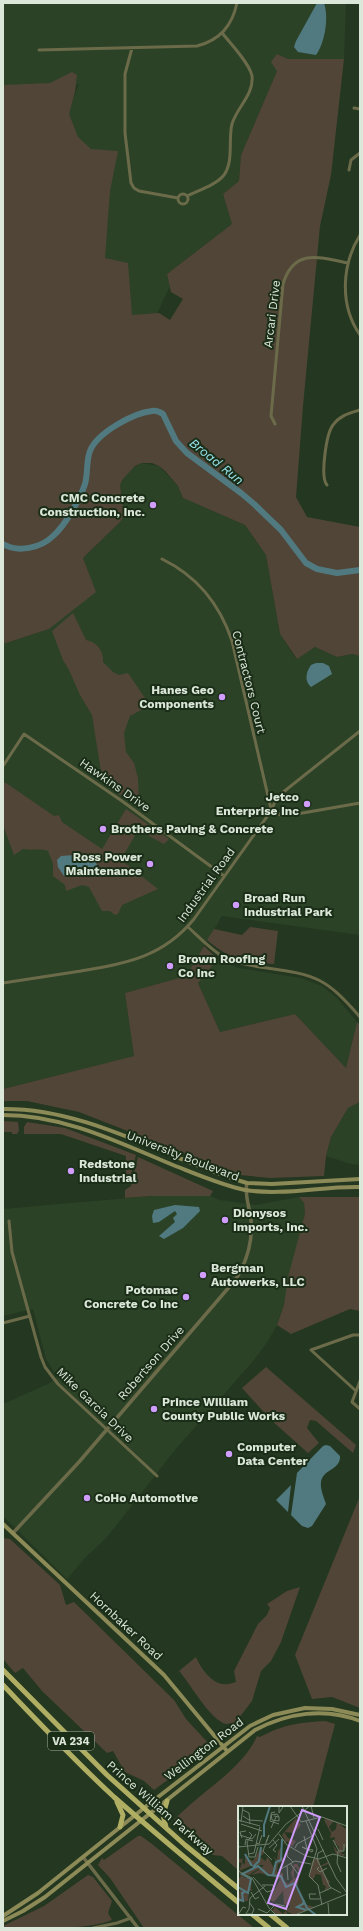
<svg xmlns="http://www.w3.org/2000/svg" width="363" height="1931" font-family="'Work Sans',sans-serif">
  <rect width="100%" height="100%" fill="#243720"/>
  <path fill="#2b4227" d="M3,3H346L344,59H288L277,54V71L241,155L239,181L223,194L232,224L167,274L170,286L152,324L119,327L92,267L66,118L79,84L52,93L3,94Z
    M142,463L159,466L178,486L183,498L245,525L266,555L280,634L296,659L315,647L337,657L352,654L360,656V935L222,916L186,976L125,993L134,1056L3,1089V644L49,629L83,558L120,522L124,516L120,485L128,471Z
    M218,959L238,968L301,978L322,986L337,998L357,1022L346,1068L295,1014L220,1032L198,983Z
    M360,1102V1165L351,1164L326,1156L331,1137L348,1108Z
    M208,1195L220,1200L256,1205L299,1197L304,1203L305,1214L284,1305L277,1325L268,1341L254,1360L175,1450L108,1536L85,1558L67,1579L3,1516V1404L50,1383L57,1377L46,1359L33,1309L3,1316V1209L151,1196Z"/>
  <path fill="#514537" d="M277,54L288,59H344L331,175L320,226L303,406L296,497L307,517L360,527V656L352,654L337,657L315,647L297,659L280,634L266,555L245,525L183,498L178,486L165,471L159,466L152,463H142L135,466L123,479L120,485L124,516L120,522L83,558L96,592L49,629L3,644V85L50,83L72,72L77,75L75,92L69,114L78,137L91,149L118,151L110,191L105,258L128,263L132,315L159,313L170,320L183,299L171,292L167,274L232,224L223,194L239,181L241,155L277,71L271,62Z
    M73,613L86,640C97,642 104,651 103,662L113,672L119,675L128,673L147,701L145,708L130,716L124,733L126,752L134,763L138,778L139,807L103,784L92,715L80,695L69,670L63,660L52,631Z
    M3,783H6L54,816L59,815L62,822L102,849L126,809L169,839L164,844L138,830L121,860L158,889L122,905L118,914L115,915L110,911H102L89,887L82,885L66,891L65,885L53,876V864L48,851C39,848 32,851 23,849L14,855L3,825Z
    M250,927L278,931L274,964C243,961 232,961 207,940L214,929L242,935Z
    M204,946L218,959L198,983L220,1032L295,1014L346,1068L357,1022L360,1025V1102L348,1108L331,1137L326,1156L324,1176L270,1178L240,1175L79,1112L27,1101H3V1089L134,1056L125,993L186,976Z
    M3,1121L18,1122L19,1130L17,1134H12V1132H3Z
    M27,1122L65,1128L136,1155L129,1182H126V1156L61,1134H24V1127Z
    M138,1157L213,1191L210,1196H151L125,1198V1190L131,1186Z
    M299,1197H360V1311L350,1309L291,1334L277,1325L284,1305L288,1277L305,1214L304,1203Z
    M266,1367L356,1445L353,1453L316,1421L310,1420L307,1428L319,1443L308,1453L271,1420L242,1388Z
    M360,1496V1708L332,1697L312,1699L295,1655Z
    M3,1538L10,1539L60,1585L66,1605L74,1602L174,1700L186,1719L210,1745L192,1762L154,1790L144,1781L125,1772L113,1751L107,1753L42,1691L23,1668L15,1673L3,1659Z
    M300,1587L281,1642L271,1661L261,1671L252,1701L235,1723C232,1723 229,1724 226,1724C210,1720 190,1683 179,1671L196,1657C200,1667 211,1683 223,1684C227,1685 232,1683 236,1682L234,1671L258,1624L267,1615L270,1608L267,1604L287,1591Z
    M325,1721L335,1724L313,1807H239V1871L222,1856L213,1855L174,1820C199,1793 243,1769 257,1736L260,1737C285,1724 297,1723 325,1721Z
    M138,1836H141L152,1844L254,1928H144L110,1878L98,1865L102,1858L104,1860Z
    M88,1875L93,1877L112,1901L108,1913L112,1920C84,1931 35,1928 3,1928V1926L44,1906Z"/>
  <path fill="#517a80" d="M317,3H324C329,17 325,43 316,55L298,52L294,47L296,41Z
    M316,663H323L329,666L332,674L311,687C304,681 306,672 311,665Z
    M88,854L95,861L97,865C89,874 75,876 64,876L58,867L57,860L61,856Z
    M175,1205L199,1207L200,1211L183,1228L164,1239L159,1236L175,1222L173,1218L177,1214L175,1211L159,1222L153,1223L152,1216L154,1210Z
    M326,1445L330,1446L340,1456C341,1470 323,1469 321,1482C320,1489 324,1498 326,1504L312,1526L308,1528L302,1526L291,1515L297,1473L323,1446Z
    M291,1485L288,1512L276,1500Z"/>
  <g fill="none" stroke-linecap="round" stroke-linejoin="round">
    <path stroke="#517a80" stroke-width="6" d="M3,544C18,553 41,548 53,536C65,526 80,499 85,484C88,474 86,461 90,451C97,433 133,413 152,411C156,410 160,412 163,414L176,441L187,453L241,493L254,504L281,530L306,563L317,569L337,573L360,570"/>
    <path stroke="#6b6b4a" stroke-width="3" d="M132,48L125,74V133L131,183L134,188L139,191L178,198
      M39,50L197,46C220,40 232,26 237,3
      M354,108L360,109
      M349,170L351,160L360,153
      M178 199a5 5 0 1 1 10 0a5 5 0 1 1-10 0Z
      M187,196C199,190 216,185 224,175C234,161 228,139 232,124C237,107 254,95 252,76C250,64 231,44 223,34
      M360,235C342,264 339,305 360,335
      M275,424L271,416L283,284C294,248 319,257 348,263
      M327,485C320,478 326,434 333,425C340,415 350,413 360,410
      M162,559C197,576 220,605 232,641L271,809
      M3,766L24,734L122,801L224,876
      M271,811L281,815H291L360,803
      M188,927C200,938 211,950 225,958C238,964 253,966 267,968C317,975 326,978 360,1017
      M3,983C29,979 55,975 81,971C127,963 163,957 194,919L271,811L277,797L360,731
      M9,1221L12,1252L41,1357L45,1367L58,1384L157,1476
      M3,1323L30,1316
      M360,1381L352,1402L360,1409
      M356,1391L311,1350L353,1335H360
      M93,1928L117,1923L131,1918"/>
    <path stroke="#6b6b4a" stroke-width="3.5" d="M13,1533L79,1462L236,1279C247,1261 253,1242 251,1220C250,1208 244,1195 247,1183
      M83,1857L138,1928"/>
    <path stroke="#8c8a56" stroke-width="4" d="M3,1109C89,1108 166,1159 247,1183L272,1184L360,1179
      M3,1115C64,1115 118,1142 173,1165C196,1174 221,1185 245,1190C283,1196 322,1186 360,1187
      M3,1524L164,1675L227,1751
      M3,1916L38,1893L149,1804L250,1726L273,1715L305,1708L332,1709L360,1715
      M3,1921L23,1911L45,1897L255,1730C287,1713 325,1707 360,1721"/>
    <path stroke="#b0ae62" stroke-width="5" d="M3,1670L107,1775L185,1845L239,1889
      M3,1685C39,1723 75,1761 114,1797C155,1833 197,1868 239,1903
      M117,1802L123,1815L120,1827
      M166,1827L163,1815L167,1801
      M252,1914L269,1928
      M270,1914L287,1928"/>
  </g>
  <g fill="#d09dff" stroke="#1a2d17" stroke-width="1.5">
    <circle cx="153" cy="505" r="4"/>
    <circle cx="222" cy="697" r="4"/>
    <circle cx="307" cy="804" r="4"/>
    <circle cx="103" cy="829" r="4"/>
    <circle cx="150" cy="864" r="4"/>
    <circle cx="236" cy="905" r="4"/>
    <circle cx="170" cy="966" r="4"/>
    <circle cx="71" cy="1171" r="4"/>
    <circle cx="225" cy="1220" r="4"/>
    <circle cx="203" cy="1275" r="4"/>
    <circle cx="186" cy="1297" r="4"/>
    <circle cx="154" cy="1409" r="4"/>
    <circle cx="229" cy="1454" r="4"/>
    <circle cx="87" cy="1498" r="4"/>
  </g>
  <g text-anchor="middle" stroke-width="4" stroke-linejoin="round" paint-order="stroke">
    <rect fill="#1a2d17" stroke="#a1af9f" stroke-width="1" x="48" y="1732" width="46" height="18" rx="3"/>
    <g font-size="11" font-weight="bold" fill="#dbe7d9">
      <text x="71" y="1745">VA 234</text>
    </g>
    <g font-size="12" fill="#dbe7d9" stroke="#1a2d17">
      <text transform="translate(272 314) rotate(-83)" y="4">Arcari Drive</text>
      <text transform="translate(249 682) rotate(76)" y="4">Contractors Court</text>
      <text transform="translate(115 785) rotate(35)" y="4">Hawkins Drive</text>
      <text transform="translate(206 885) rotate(-54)" y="4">Industrial Road</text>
      <text transform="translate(183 1156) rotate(21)" y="4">University Boulevard</text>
      <text transform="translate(151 1363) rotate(-49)" y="4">Robertson Drive</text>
      <text transform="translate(95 1405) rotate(44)" y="4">Mike Garcia Drive</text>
      <text transform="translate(126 1626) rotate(43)" y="4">Hornbaker Road</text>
      <text transform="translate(204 1749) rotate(-37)" y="4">Wellington Road</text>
      <text transform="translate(160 1808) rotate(41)" y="4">Prince William Parkway</text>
    </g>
    <g font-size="12" font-weight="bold" fill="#dbe7d9" stroke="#1a2d17" text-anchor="start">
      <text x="145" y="502" text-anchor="end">CMC Concrete<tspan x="145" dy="14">Construction, Inc.</tspan></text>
      <text x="214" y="694" text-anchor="end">Hanes Geo<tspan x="214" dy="14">Components</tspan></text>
      <text x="299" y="801" text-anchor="end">Jetco<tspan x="299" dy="14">Enterprise Inc</tspan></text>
      <text x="111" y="833">Brothers Paving &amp; Concrete</text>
      <text x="142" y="861" text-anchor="end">Ross Power<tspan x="142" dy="14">Maintenance</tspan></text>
      <text x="244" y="902">Broad Run<tspan x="244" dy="14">Industrial Park</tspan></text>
      <text x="178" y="963">Brown Roofing<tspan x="178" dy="14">Co Inc</tspan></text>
      <text x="79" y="1168">Redstone<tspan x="79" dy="14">Industrial</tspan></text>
      <text x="233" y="1217">Dionysos<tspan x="233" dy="14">Imports, Inc.</tspan></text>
      <text x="211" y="1272">Bergman<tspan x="211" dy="14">Autowerks, LLC</tspan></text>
      <text x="178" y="1294" text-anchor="end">Potomac<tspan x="178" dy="14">Concrete Co Inc</tspan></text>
      <text x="162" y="1406">Prince William<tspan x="162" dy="14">County Public Works</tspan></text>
      <text x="237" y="1451">Computer<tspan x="237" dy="14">Data Center</tspan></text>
      <text x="95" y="1502">CoHo Automotive</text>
    </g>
    <g font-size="13" font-style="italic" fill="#98e4ef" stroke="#1a2d17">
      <text transform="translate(217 461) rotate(39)" y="5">Broad Run</text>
    </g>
  </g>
  <g transform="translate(238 1806)">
    <rect width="109" height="109" fill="#243720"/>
    <path d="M58,12L63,19L56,27L46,26L50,32L58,35L54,41L49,35L45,39L47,34L44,29ZM88,13L96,15L91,21L94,26L98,23L99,16L109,24V39L103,48H107L106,50L98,48L95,39L100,46L101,41L96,36L97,31L92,32L93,27L86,14ZM44,40L43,50L47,54L40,58L39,66L45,67V74L50,78L55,73L53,67L56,58H59L62,63L61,66L58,61L56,63V72H61L59,83L69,99L77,101L56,109L48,105L50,109H39L34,105L37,101L45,108L52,100L46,98L45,85L36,96L32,94L42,73L22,67L13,69L23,62L26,59H18L23,61L11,69L5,67L17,60L15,59L1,65L4,57L0,56V53H5L4,56L7,59V48L10,53L15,55L23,41L26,47L22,51L27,55L30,51L36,62L38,55L35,50L39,54L40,45ZM76,53H81L82,60L90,56L95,66L90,58L83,61L85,64L88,62L85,66L91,75H93L90,77L89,75L92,81L86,86L88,80L85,79L83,69L78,68L75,74L71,71L74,55H78H75ZM0,66L6,71L14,73L11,81L14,75L13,83L15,84L11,85L10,95L0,96L2,82L0,73L3,70Z" fill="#514537"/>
    <path fill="none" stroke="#517a80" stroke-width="2" d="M26,31V19L32,0M7,48L14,60M15,61L21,55L23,41M35,69L38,56L43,54L44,33M0,81L10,87L13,73L4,68L20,60L30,69L43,70L48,81L57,77L69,102L78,109M0,93L5,95L4,87L7,86M66,94L65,98L59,101L68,104"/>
    <path fill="none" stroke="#6d7d6a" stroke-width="1" d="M41,0V7L45,1M52,0L63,16L84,11L109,20M64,0L98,72L109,87M73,0L76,12M5,4L11,7L12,18M5,10L11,14L25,15M36,10L41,11V15L34,14L33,7L37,6M41,11L39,8L33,9L32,15L41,18M0,14L22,20M68,15L79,43L71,70L80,79L84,99M3,16L5,0M3,18L24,25M33,22L38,11M80,23L85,34M11,26L14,29L9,36L11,51H17L20,41M41,28L49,39L68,50L81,53L95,48L109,52M2,29L14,33L18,28M66,30L69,43M4,32L2,26L8,25M35,34L39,39L35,44L38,46M95,34L101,45H106V38M28,36L31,29L25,45L34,54M18,37L21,38L24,29M7,39L8,33L15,35M0,41L31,38L48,18L72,0M64,41L69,43L75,44L74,46ZM31,42L41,33M57,42L59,38L74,30M49,44V50L55,56M100,45L99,57L103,66M10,48L16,47L22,21M79,53L92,81L103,87M79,53L80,47L86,44M52,57L60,68L62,65M49,60L50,74M81,61L79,63L82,66L89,62M43,63L57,55L73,58M0,65L14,72L31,102L38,109M15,71L29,86L36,84L35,79H24M13,86L17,93L21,91M82,87L93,82M78,88H71L72,93H82M90,97L91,109M20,103L29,107L38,98L47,100M9,108H14L16,103L11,96M0,109L5,101L8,102M7,109L11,103L12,92L27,80M57,109L109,88"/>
    <path fill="#d09dff" fill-opacity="0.15" stroke="#d09dff" stroke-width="2" d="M64,4L82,11L48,103L30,97Z"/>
    <rect width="109" height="109" fill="none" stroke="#dbe7d9" stroke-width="2"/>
  </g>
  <rect width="363" height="1931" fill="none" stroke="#dbe7d9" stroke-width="8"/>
</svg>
